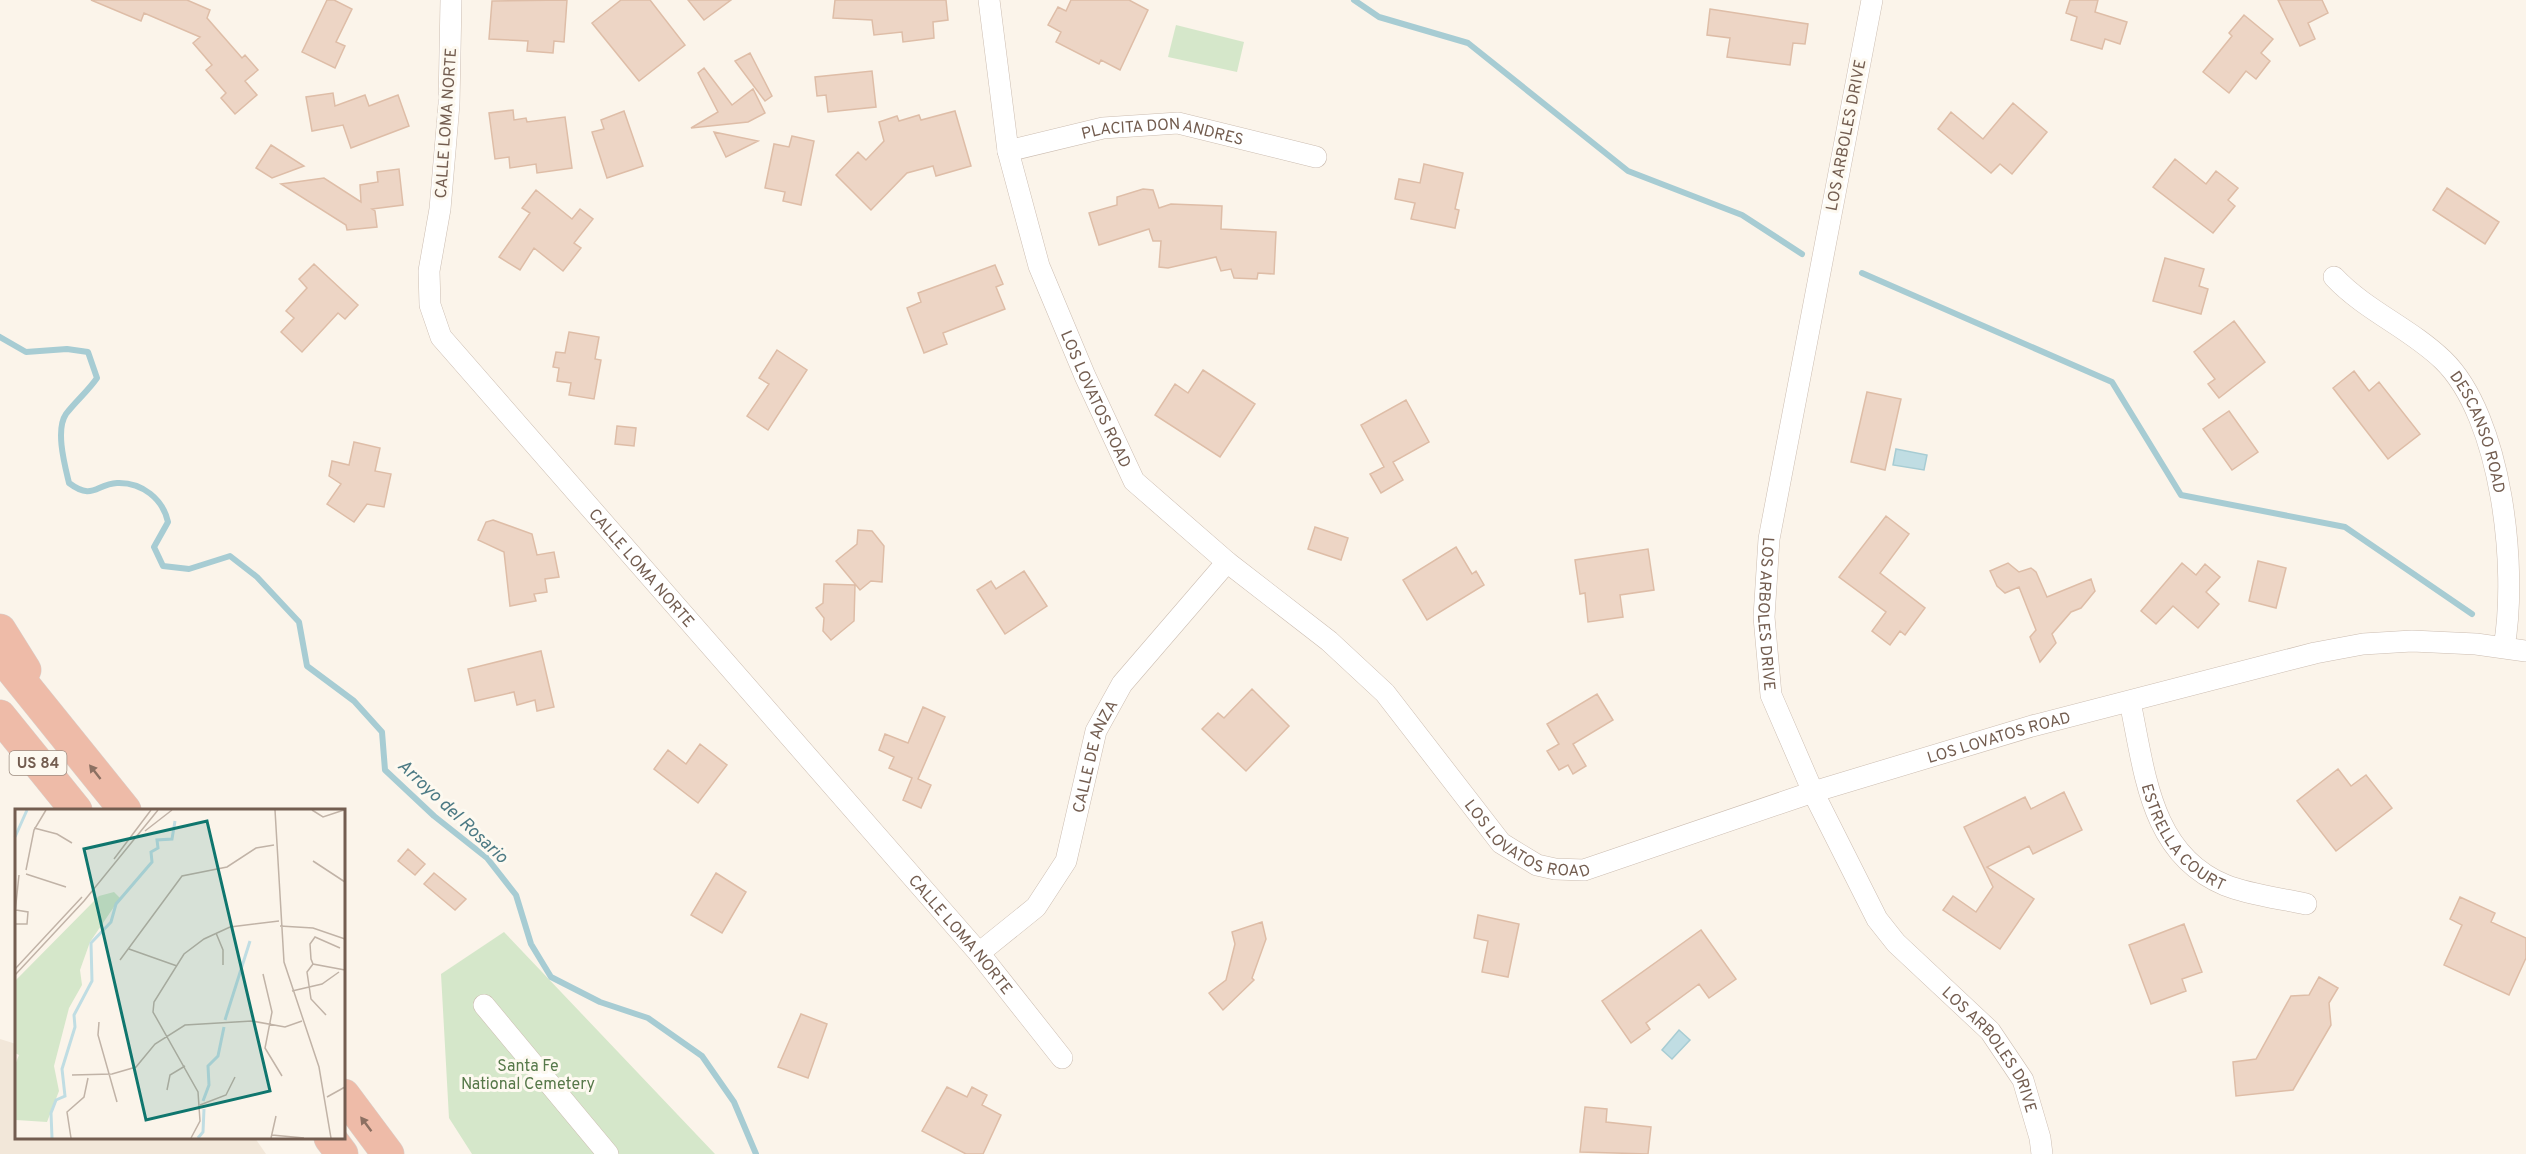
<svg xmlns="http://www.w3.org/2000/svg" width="2526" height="1154" font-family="Overpass,sans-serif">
  <rect width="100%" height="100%" fill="#fbf4ea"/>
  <path fill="#f2e7d9" d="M0,1039L16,1044V1138H255L266,1154H0Z"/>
  <path fill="#d5e7ca" d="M1176,25L1244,42L1237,72L1168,57Z
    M504,932L715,1154H472L449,1118L441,974Z"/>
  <path fill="#c0dde3" stroke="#a7ccd3" stroke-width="1.5" d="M1896,449L1927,455L1924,470L1893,465Z
    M1679,1030L1690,1040L1672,1059L1662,1050Z"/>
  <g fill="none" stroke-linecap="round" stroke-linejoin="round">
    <path stroke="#a7ccd3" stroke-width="6" d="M1354,0L1379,17L1468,43L1628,171L1742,215L1802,254
      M1862,273L2112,382L2181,495L2345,527L2472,614
      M0,337L26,352L67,349L88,352L97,378C88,391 76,401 66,414C55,430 65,466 69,483C93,501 96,484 117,483C142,482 163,499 168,522L154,547L163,566L189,569L230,556L257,577L299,622L307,666L354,701L382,732L385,770L434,816L487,858L516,895L531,944L551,977L600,1002L648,1018L702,1056L734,1102L756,1154"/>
  </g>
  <path fill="#edd5c5" stroke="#debda7" stroke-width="1.5" d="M91,0H187L210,10L207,18L242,58L245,55L258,70L245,81L257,95L235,114L221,98L226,93L206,70L212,65L193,43L200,37L144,13L141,21Z
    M327,0H334L352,9L336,42L345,46L335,68L302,52Z
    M567,0L564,42L554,41L553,53L527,51L528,41L489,39L492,1Z
    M621,0H650L685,45L639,81L592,23Z
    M688,0H731L704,20Z
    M835,0H946L948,20L933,22L934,38L903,42L902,32L874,35L872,20L833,18Z
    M1071,0H1129L1148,10L1120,70L1101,60L1099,64L1056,42L1061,32L1048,25L1058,7L1066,11Z
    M2070,0H2098L2095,12L2127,22L2120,44L2105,39L2102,49L2071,40L2077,17L2066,13Z
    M2278,0H2322L2328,13L2308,23L2315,39L2300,46Z
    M1710,9L1808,24L1805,44L1793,43L1790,65L1727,57L1730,38L1707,35Z
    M2244,15L2273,39L2261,53L2270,61L2256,79L2246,71L2229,93L2203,72L2232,36L2229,33Z
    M750,53L772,96L765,101L735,61Z
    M704,68L732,105L753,89L765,113L748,122L691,128L718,112L698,73Z
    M872,71L876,107L828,112L826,95L817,96L815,77Z
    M333,93L335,106L365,95L369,106L398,95L409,126L351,148L343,125L312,131L306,97Z
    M2013,103L2047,132L2012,174L2000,164L1991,173L1938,129L1951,112L1983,139Z
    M513,110L514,120L526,118L527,122L565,117L572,168L537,173L536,164L510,168L509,157L495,159L489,113Z
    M624,111L643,166L607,178L592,132L604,129L601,120Z
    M955,111L971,166L936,176L933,166L907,173L871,210L836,175L858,152L866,160L884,141L879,122L897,116L899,121L919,115L921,120Z
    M714,132L758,141L726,157Z
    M792,136L814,141L801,205L783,201L785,192L765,188L774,144L789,147Z
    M271,145L304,166L272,178L256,168Z
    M2175,159L2206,184L2216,171L2238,188L2228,200L2235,206L2213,233L2153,187Z
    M1424,164L1463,173L1455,209L1459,210L1455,228L1411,219L1415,203L1395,199L1399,179L1420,183Z
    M399,169L403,205L372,209L375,211L377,227L347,230L346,225L281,184L324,178L361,202L360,185L378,182L377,172Z
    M2447,188L2499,222L2485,244L2433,210Z
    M1143,189L1153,190L1159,208L1171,204L1222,206L1221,229L1276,232L1274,274L1258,273L1257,279L1234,278L1231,269L1221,271L1216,257L1168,268L1159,267L1161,241H1153L1149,229L1099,245L1089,213L1117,205V197Z
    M536,190L572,219L580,209L593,219L574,243L581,248L563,271L534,248L520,270L499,257L530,213L522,208Z
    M2165,258L2204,269L2199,286L2208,289L2201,314L2153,301Z
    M314,264L358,305L345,319L338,313L302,352L281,332L294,318L286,311L307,288L299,279Z
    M995,265L1003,284L996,287L1005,309L943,333L947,344L924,353L907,308L921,302L918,293Z
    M2234,321L2265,362L2219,398L2208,384L2215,379L2194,352Z
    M569,332L599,337L595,359L601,360L594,399L569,395L571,383L557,381L559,368L553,367L556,352L565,353Z
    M777,350L807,370L768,430L747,416L769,384L759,378Z
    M1203,370L1255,404L1220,457L1155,415L1175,384L1188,393Z
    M2354,371L2369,391L2379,382L2420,434L2388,459L2333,388Z
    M1867,392L1901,399L1885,470L1851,462Z
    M1406,400L1429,442L1393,462L1403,480L1381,493L1370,474L1384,467L1361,425Z
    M2229,411L2258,452L2232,470L2203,429Z
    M617,426L636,428L634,446L615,444Z
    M354,442L380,448L375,471L391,474L384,507L367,504L354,522L327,504L341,484L329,476L332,461L349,465Z
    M1886,516L1909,534L1880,573L1925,608L1905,635L1900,631L1890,645L1872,631L1886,612L1839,577Z
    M493,520L532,534L537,555L554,552L559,577L545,579L547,592L534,594L536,601L510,606L504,552L478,540L486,522Z
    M1315,527L1348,538L1341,560L1308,549Z
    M858,530L872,531L884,546L882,582L871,581L860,590L836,561L857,544Z
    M1456,547L1472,574L1476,571L1484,585L1427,620L1403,580Z
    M1648,549L1654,590L1620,595L1623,617L1588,622L1585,593L1580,594L1575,560Z
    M2258,561L2286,568L2276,608L2249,601Z
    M2008,563L2019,572L2031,568L2036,572L2047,597L2091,579L2095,591L2081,608L2071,612L2052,634L2056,643L2040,662L2030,637L2036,630L2019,587L2005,593L1997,586L1990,571Z
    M2182,563L2196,575L2205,564L2220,577L2206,592L2219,604L2198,628L2173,606L2156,624L2141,611Z
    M1024,571L1047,606L1005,634L977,590L991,581L996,589Z
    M824,584L855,585L854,621L831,640L823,631L824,618L816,608L823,603Z
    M541,651L554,707L537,711L535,700L517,705L514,692L475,701L468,669Z
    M1252,689L1289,726L1246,771L1202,729L1218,713L1224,718Z
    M1597,694L1613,720L1573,744L1586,766L1573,774L1568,765L1559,770L1547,751L1559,744L1547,724Z
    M923,707L945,717L918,779L931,785L921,808L903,800L912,778L889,768L894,757L879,750L885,734L908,743Z
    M700,744L727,765L698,803L654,769L668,750L686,764Z
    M2338,769L2351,786L2366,775L2392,808L2336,851L2297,801Z
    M2064,792L2082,830L2033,854L2029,846L1987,867L2034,899L2000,949L1943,910L1953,896L1976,912L1993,887L1964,827L2025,797L2031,809Z
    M408,849L425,864L415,875L398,861Z
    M434,873L466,899L455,910L424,884Z
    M716,873L746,892L722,933L691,915Z
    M2460,897L2495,913L2491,922L2526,938V958L2509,995L2444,965L2462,925L2450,919Z
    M1478,915L1519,924L1508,977L1482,972L1488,941L1474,938Z
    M1262,922L1266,939L1252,978L1254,980L1223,1010L1209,993L1226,980L1235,944L1232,932Z
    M2184,924L2202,972L2182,979L2186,991L2151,1004L2129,945Z
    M1701,930L1736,979L1709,998L1699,984L1646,1023L1650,1029L1631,1043L1602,1001Z
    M2319,977L2338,988L2329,1003L2331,1025L2293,1090L2236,1096L2233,1062L2256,1059L2291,996L2309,995Z
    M801,1014L827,1024L808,1078L778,1067Z
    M947,1087L967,1097L972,1087L987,1095L982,1105L1001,1115L983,1154H966L922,1131Z
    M1585,1107L1607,1109L1606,1122L1651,1127L1648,1154L1580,1152Z"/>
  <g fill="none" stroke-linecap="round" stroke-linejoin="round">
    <g stroke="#ccbdb1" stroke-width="22">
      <g id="minor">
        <path id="s1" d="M451,0L449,104L440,209L429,271L430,305L441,337L979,953L1062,1058"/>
        <path id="s2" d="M989,0L1008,151L1039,266L1085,376L1134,481L1227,562L1329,641L1385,693L1501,843L1537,865L1555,869L1584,870L1813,792L2032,726L2315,653L2363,644L2412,641L2476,644L2526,651"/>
        <path id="s3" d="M1872,0L1769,539L1764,617L1771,695L1813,792L1877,919L1896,943L1990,1031L2023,1080L2040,1138L2042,1154"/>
        <path id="s4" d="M1008,151L1103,128L1178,123L1316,157"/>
        <path id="s5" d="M2334,277C2366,311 2410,328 2443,360C2502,417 2518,569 2504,647"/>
        <path id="s6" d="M2130,702C2145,772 2150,854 2225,885C2250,895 2279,898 2306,904"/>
        <path id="s7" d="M979,953L1036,907L1066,861L1096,731L1122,684L1227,562"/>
        <path d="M484,1005L608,1154"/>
      </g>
    </g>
    <g stroke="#d8d2ce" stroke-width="33">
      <path id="highway" d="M0,630L25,670
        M0,655L125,810
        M0,716L76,810
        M344,1095L388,1154
        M330,1138L342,1154"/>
    </g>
    <use href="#minor" stroke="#fff" stroke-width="21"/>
    <use href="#highway" stroke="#eebba8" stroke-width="32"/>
  </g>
  <defs><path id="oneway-solid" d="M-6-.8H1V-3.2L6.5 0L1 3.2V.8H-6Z" transform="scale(1.5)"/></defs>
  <g fill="#8c7062">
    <use href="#oneway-solid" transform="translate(95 772) rotate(-128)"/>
    <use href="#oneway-solid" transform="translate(366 1124) rotate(-127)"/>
  </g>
  <g text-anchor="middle" stroke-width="6" stroke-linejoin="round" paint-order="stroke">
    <rect fill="#fdf9f0" stroke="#9c8c80" stroke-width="1.5" x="9.5" y="751" width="57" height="24" rx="4.5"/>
    <g font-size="15" font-weight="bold" fill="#735d50">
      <text x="38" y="768">US 84</text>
    </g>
    <g font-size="16" fill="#735d50" stroke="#fdf9f0">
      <text transform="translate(445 123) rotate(-86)" y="6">CALLE LOMA NORTE</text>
      <text transform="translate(1845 135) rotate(-79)" y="6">LOS ARBOLES DRIVE</text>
      <text dy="6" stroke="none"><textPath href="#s4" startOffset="158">PLACITA DON ANDRES</textPath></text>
      <text dy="6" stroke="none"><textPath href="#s2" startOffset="416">LOS LOVATOS ROAD</textPath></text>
      <text dy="6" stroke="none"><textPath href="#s5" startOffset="219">DESCANSO ROAD</textPath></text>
      <text dy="6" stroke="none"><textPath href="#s1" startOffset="646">CALLE LOMA NORTE</textPath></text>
      <text dy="6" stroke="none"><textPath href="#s3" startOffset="624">LOS ARBOLES DRIVE</textPath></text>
      <text dy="6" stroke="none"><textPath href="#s2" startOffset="1550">LOS LOVATOS ROAD</textPath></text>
      <text dy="6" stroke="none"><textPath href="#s7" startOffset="237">CALLE DE ANZA</textPath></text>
      <text dy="6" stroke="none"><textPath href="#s2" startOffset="1046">LOS LOVATOS ROAD</textPath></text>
      <text dy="6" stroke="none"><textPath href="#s6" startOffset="150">ESTRELLA COURT</textPath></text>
      <text dy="6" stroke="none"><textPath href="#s1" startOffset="1132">CALLE LOMA NORTE</textPath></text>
      <text dy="6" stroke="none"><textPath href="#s3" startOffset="1128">LOS ARBOLES DRIVE</textPath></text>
    </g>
    <g font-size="16" fill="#567849" stroke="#fdf9f0">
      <text x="528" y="1071">Santa Fe<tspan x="528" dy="18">National Cemetery</tspan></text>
    </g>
    <g font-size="18" font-style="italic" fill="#4c7a84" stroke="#fdf9f0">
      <text transform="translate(453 811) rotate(43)" y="6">Arroyo del Rosario</text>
    </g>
  </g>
  <g transform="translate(15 809)">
    <rect width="330" height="330" fill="#fbf4ea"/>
    <path d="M99,83L105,89L75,133L65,161L67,176L54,199L39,257L44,282L32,313L1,311L0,256L4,246L0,244V172L84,87Z" fill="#d5e7ca"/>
    <path fill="none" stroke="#c0dde3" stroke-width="3" d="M0,28L12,1M210,211L235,132M188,292L194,276L193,257L203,247L209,218M37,329L36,304L41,291L50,287L47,260L60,218L59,206L77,172L76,134L96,113L101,95L137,53L136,43L143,39L142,31L157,30L160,12M183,329L188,323L189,300"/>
    <path fill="none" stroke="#c1b3a7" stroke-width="1.5" d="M260,1L269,153L304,258L316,329M297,1L308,8L329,1M19,19L42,25L57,34M130,22L157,1M99,50L136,1M298,52L330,73M11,61L19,21L31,1M11,65L51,78M0,104L4,66M0,115H12L13,103L1,101M265,117L298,119L330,130M201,124L208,141V156M325,139L300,128L295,135L296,150L298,155L330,161M114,140L162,157M105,151L167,67L212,58L241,39L259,36M298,155L292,163L296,190L311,206M0,160L67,88M248,165L257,203L250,239L267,267M0,166L69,92L143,1M277,182L307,175L324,163M84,213L83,226L102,293M57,266L97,265L121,258L140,235L170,216L237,212L270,218L287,212M152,281L155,266L170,257M312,288L330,278M185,296L211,286L220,268M257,326L289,329M56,329L52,303L69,288L73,269M176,329L185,312L183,283L138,203L139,193L169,145L189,130L215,118L264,112M256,329L261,307"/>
    <path fill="#0f766e" fill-opacity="0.15" stroke="#0f766e" stroke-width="3" d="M192,12L255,282L131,311L69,40Z"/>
    <rect width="330" height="330" fill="none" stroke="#735d50" stroke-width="3"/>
  </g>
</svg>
